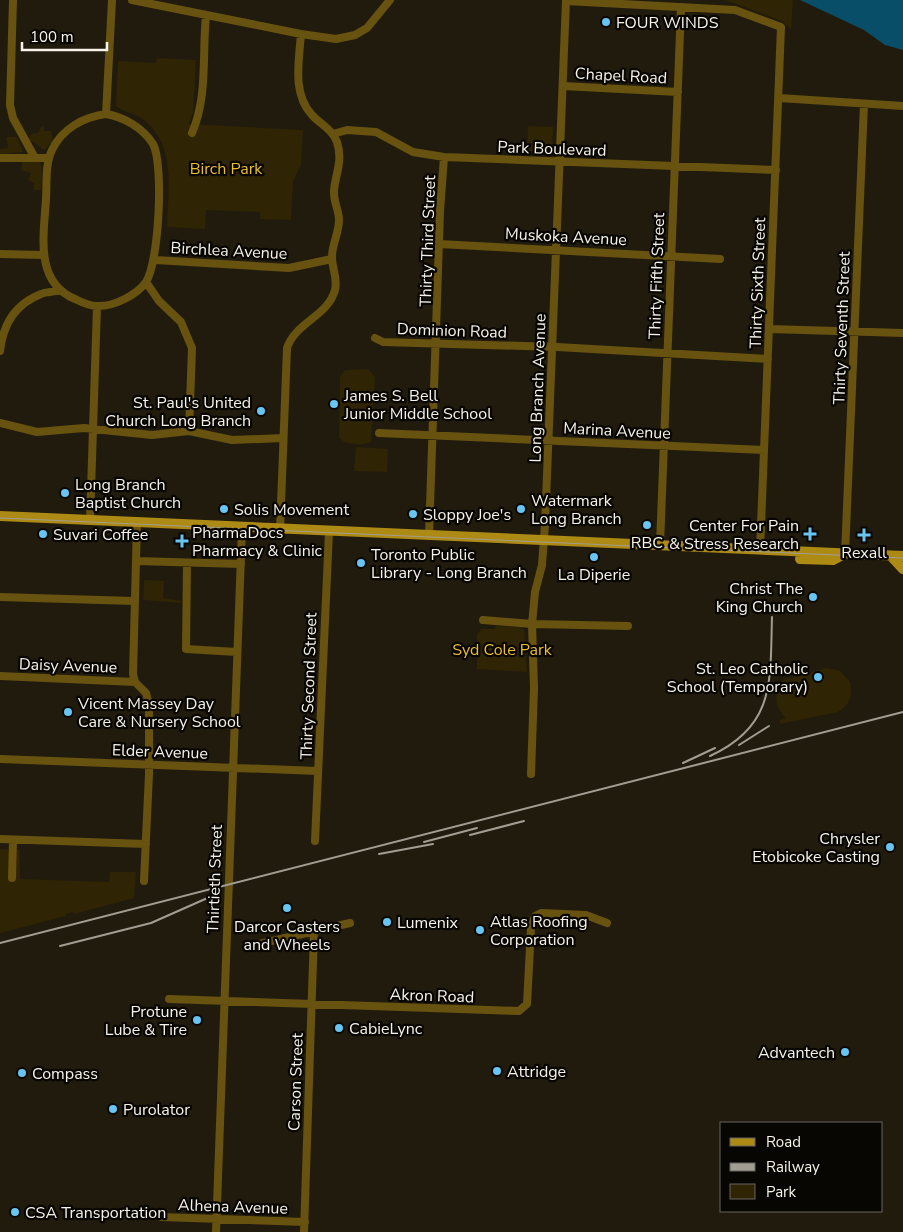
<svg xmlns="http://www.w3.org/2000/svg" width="903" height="1232" font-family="'Nunito Sans',sans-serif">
  <rect width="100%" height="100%" fill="#211b0d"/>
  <path fill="#2f2403" d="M725,0H793L791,29L782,21Z
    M157,58L196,60L193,112L189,124L303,130L301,165L293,181L291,220L260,219V212L206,210L205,229L167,227C168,189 177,143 141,118C133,113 123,112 116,106L118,61L156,63Z
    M44,126V131H51L53,141L44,150L29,139L31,134L38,133L40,128Z
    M528,126L553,127L552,153L527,151Z
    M6,137H17L23,152L0,154V149L8,148Z
    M22,161L40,162L42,168L41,190H34V183L28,180L31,173L21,170Z
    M368,369L375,377L371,442C363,446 343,445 339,437L340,377L345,370Z
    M356,447L388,449L387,472L354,471Z
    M144,580L164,581L163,598L181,601V603L143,600Z
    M496,626L520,627L524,630L527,672L477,669V634L481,629H495Z
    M826,668L840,671L850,682C853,695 850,705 838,712L780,724V720L786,718C774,707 773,693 783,680Z
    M0,849L20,850V879L109,882L110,872H136L134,898L74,914L73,912L66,914V916L0,933Z"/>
  <path fill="#084e68" d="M800,0H903V50L885,45L864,30Z"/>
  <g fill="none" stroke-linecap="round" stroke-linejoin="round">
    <path stroke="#675210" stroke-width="8" d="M13,0L10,105L13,118L35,158
      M132,0L301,34L336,39L355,35L367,28L390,0
      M566,1L735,10L781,27L760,550
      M563,86L678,92
      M779,98L903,106
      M106,114C124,117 143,128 153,144C164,164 159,262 146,282C137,295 113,307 97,306C90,306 81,302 75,299C34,282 44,234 46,199C47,183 45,164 52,150C62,129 83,117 106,114Z
      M106,114L112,0
      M192,133C208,96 202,55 206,15
      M333,134L347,130L376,132L413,152L444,157L776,170
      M0,158H49
      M439,244L720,259
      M0,254L43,255
      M155,260L289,268L332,259
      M146,282L159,301L181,322L192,348L189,431
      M769,329L903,333
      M375,338L383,342L557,347L768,359
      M0,351C3,324 15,304 41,294C47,291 53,293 59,290
      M0,423L37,432L84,428L152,435L189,431L232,440L283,438
      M379,433L764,450
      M90,521L97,306
      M137,523L133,674L135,682L146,693L149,705V774L144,881
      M280,530L287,348C295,323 328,316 335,290C338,278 332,269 332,257C332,244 339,233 339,220C339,210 333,201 334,190C336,172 343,161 337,142C332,129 320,124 312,115C292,94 299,61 301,34
      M429,536L440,211L444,157
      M660,545L681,7
      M845,554L864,104
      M136,561L241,564
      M187,563L186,649L237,652
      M0,597L134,601
      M483,620L532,624L628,626
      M0,676L135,682
      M0,759L318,771
      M531,774L534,688L532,624L535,592L542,565L545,525L566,0
      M0,839L146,844
      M315,841L329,532
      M12,878L13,840
      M254,945L350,923
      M169,999L519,1011L527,1004L531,928L535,916L541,913L586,915L607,923
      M161,1217L305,1222
      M216,1232L242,528
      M304,1232L314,932"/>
    <path stroke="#ad8a14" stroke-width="10" d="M0,516L903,556
      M891,556L903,569
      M800,559L833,560L844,554"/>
    <path stroke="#a29d92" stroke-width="1" d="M0,518L903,558"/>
    <path stroke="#a29d92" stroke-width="2" d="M739,745L769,726
      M710,756C776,726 770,680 772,617
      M683,763L715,748
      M470,835L524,821
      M424,842L477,828
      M379,854L433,844
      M0,943L903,712
      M60,946L151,923L212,896"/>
  </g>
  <g fill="#68c4f0" stroke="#080603" stroke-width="2">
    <circle cx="606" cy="22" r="5"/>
    <circle cx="334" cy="404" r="5"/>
    <circle cx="261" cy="411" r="5"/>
    <circle cx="65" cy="493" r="5"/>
    <circle cx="224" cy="509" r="5"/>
    <circle cx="521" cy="509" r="5"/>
    <circle cx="413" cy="514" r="5"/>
    <circle cx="647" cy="525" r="5"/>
    <circle cx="43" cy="534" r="5"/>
    <path d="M807.5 526.5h5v5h5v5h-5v5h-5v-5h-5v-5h5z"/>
    <path d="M861.5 527.5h5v5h5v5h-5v5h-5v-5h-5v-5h5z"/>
    <path d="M179.5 533.5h5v5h5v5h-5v5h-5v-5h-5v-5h5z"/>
    <circle cx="594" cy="557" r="5"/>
    <circle cx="361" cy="563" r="5"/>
    <circle cx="813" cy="597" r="5"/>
    <circle cx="818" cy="677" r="5"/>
    <circle cx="68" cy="712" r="5"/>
    <circle cx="890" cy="847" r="5"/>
    <circle cx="287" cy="908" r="5"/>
    <circle cx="387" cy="922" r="5"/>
    <circle cx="480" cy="930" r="5"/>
    <circle cx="197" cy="1020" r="5"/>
    <circle cx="339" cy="1028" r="5"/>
    <circle cx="845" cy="1052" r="5"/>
    <circle cx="497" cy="1071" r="5"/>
    <circle cx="22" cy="1073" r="5"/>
    <circle cx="113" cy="1109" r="5"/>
    <circle cx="15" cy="1212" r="5"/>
  </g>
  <g text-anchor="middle" stroke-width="4.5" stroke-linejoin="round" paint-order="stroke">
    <g font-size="16" fill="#f6f2e9" stroke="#080603" text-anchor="start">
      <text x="616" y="28">FOUR WINDS</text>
      <text x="344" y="401">James S. Bell<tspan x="344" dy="18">Junior Middle School</tspan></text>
      <text x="251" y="408" text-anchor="end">St. Paul's United<tspan x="251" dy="18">Church Long Branch</tspan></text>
      <text x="75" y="490">Long Branch<tspan x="75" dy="18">Baptist Church</tspan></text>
      <text x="531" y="506">Watermark<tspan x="531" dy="18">Long Branch</tspan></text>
      <text x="234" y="515">Solis Movement</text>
      <text x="423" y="520">Sloppy Joe's</text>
      <text x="799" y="531" text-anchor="end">Center For Pain<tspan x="799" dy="18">&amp; Stress Research</tspan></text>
      <text x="192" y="538">PharmaDocs<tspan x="192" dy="18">Pharmacy &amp; Clinic</tspan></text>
      <text x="53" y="540">Suvari Coffee</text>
      <text x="647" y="548" text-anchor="middle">RBC</text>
      <text x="864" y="558" text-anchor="middle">Rexall</text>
      <text x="371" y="560">Toronto Public<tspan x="371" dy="18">Library - Long Branch</tspan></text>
      <text x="594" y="580" text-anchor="middle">La Diperie</text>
      <text x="803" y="594" text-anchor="end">Christ The<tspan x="803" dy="18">King Church</tspan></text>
      <text x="808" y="674" text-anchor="end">St. Leo Catholic<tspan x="808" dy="18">School (Temporary)</tspan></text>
      <text x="78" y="709">Vicent Massey Day<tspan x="78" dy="18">Care &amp; Nursery School</tspan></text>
      <text x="880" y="844" text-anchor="end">Chrysler<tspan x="880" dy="18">Etobicoke Casting</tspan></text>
      <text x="490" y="927">Atlas Roofing<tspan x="490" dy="18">Corporation</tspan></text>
      <text x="397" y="928">Lumenix</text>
      <text x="287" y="932" text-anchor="middle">Darcor Casters<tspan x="287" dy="18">and Wheels</tspan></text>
      <text x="187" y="1017" text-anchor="end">Protune<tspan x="187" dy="18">Lube &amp; Tire</tspan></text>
      <text x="349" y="1034">CabieLync</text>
      <text x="835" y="1058" text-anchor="end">Advantech</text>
      <text x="507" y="1077">Attridge</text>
      <text x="32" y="1079">Compass</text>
      <text x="123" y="1115">Purolator</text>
      <text x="25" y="1218">CSA Transportation</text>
    </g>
    <g font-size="16" fill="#f6f2e9" stroke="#080603">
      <text transform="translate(621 75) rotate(3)" y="6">Chapel Road</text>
      <text transform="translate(552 148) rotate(2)" y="6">Park Boulevard</text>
      <text transform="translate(566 236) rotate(3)" y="6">Muskoka Avenue</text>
      <text transform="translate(427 241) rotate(-88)" y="6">Thirty Third Street</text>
      <text transform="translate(229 250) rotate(3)" y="6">Birchlea Avenue</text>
      <text transform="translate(656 276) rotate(-88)" y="6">Thirty Fifth Street</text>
      <text transform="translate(757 283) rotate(-88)" y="6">Thirty Sixth Street</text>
      <text transform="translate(841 328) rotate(-88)" y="6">Thirty Seventh Street</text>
      <text transform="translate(452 330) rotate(2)" y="6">Dominion Road</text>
      <text transform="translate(537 388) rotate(-88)" y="6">Long Branch Avenue</text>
      <text transform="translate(617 430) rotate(3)" y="6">Marina Avenue</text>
      <text transform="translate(68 665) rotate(2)" y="6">Daisy Avenue</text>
      <text transform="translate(308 686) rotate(-88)" y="6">Thirty Second Street</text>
      <text transform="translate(160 751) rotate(2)" y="6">Elder Avenue</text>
      <text transform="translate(214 879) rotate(-88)" y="6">Thirtieth Street</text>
      <text transform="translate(432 995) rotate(2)" y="6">Akron Road</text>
      <text transform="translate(295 1082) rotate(-88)" y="6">Carson Street</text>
      <text transform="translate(233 1206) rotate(2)" y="6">Alhena Avenue</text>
    </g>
    <g font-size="16" fill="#edbf2b" stroke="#080603">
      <text x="226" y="174">Birch Park</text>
      <text x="502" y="655">Syd Cole Park</text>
    </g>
  </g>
  <rect x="720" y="1122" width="162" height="90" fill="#080603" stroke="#67645f"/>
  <rect x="730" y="1138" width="25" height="8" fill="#ad8a14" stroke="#67645f"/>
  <text x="766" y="1147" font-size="15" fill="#f6f2e9">Road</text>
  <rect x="730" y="1163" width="25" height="8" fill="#a29d92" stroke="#67645f"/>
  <text x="766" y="1172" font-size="15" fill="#f6f2e9">Railway</text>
  <rect x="730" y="1184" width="25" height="15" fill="#2f2403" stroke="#67645f"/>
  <text x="766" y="1197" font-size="15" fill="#f6f2e9">Park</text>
  <path d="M22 42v8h85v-8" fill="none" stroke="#f6f2e9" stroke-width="2.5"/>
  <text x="30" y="42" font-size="15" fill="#f6f2e9" stroke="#080603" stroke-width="4" paint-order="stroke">100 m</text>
</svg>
